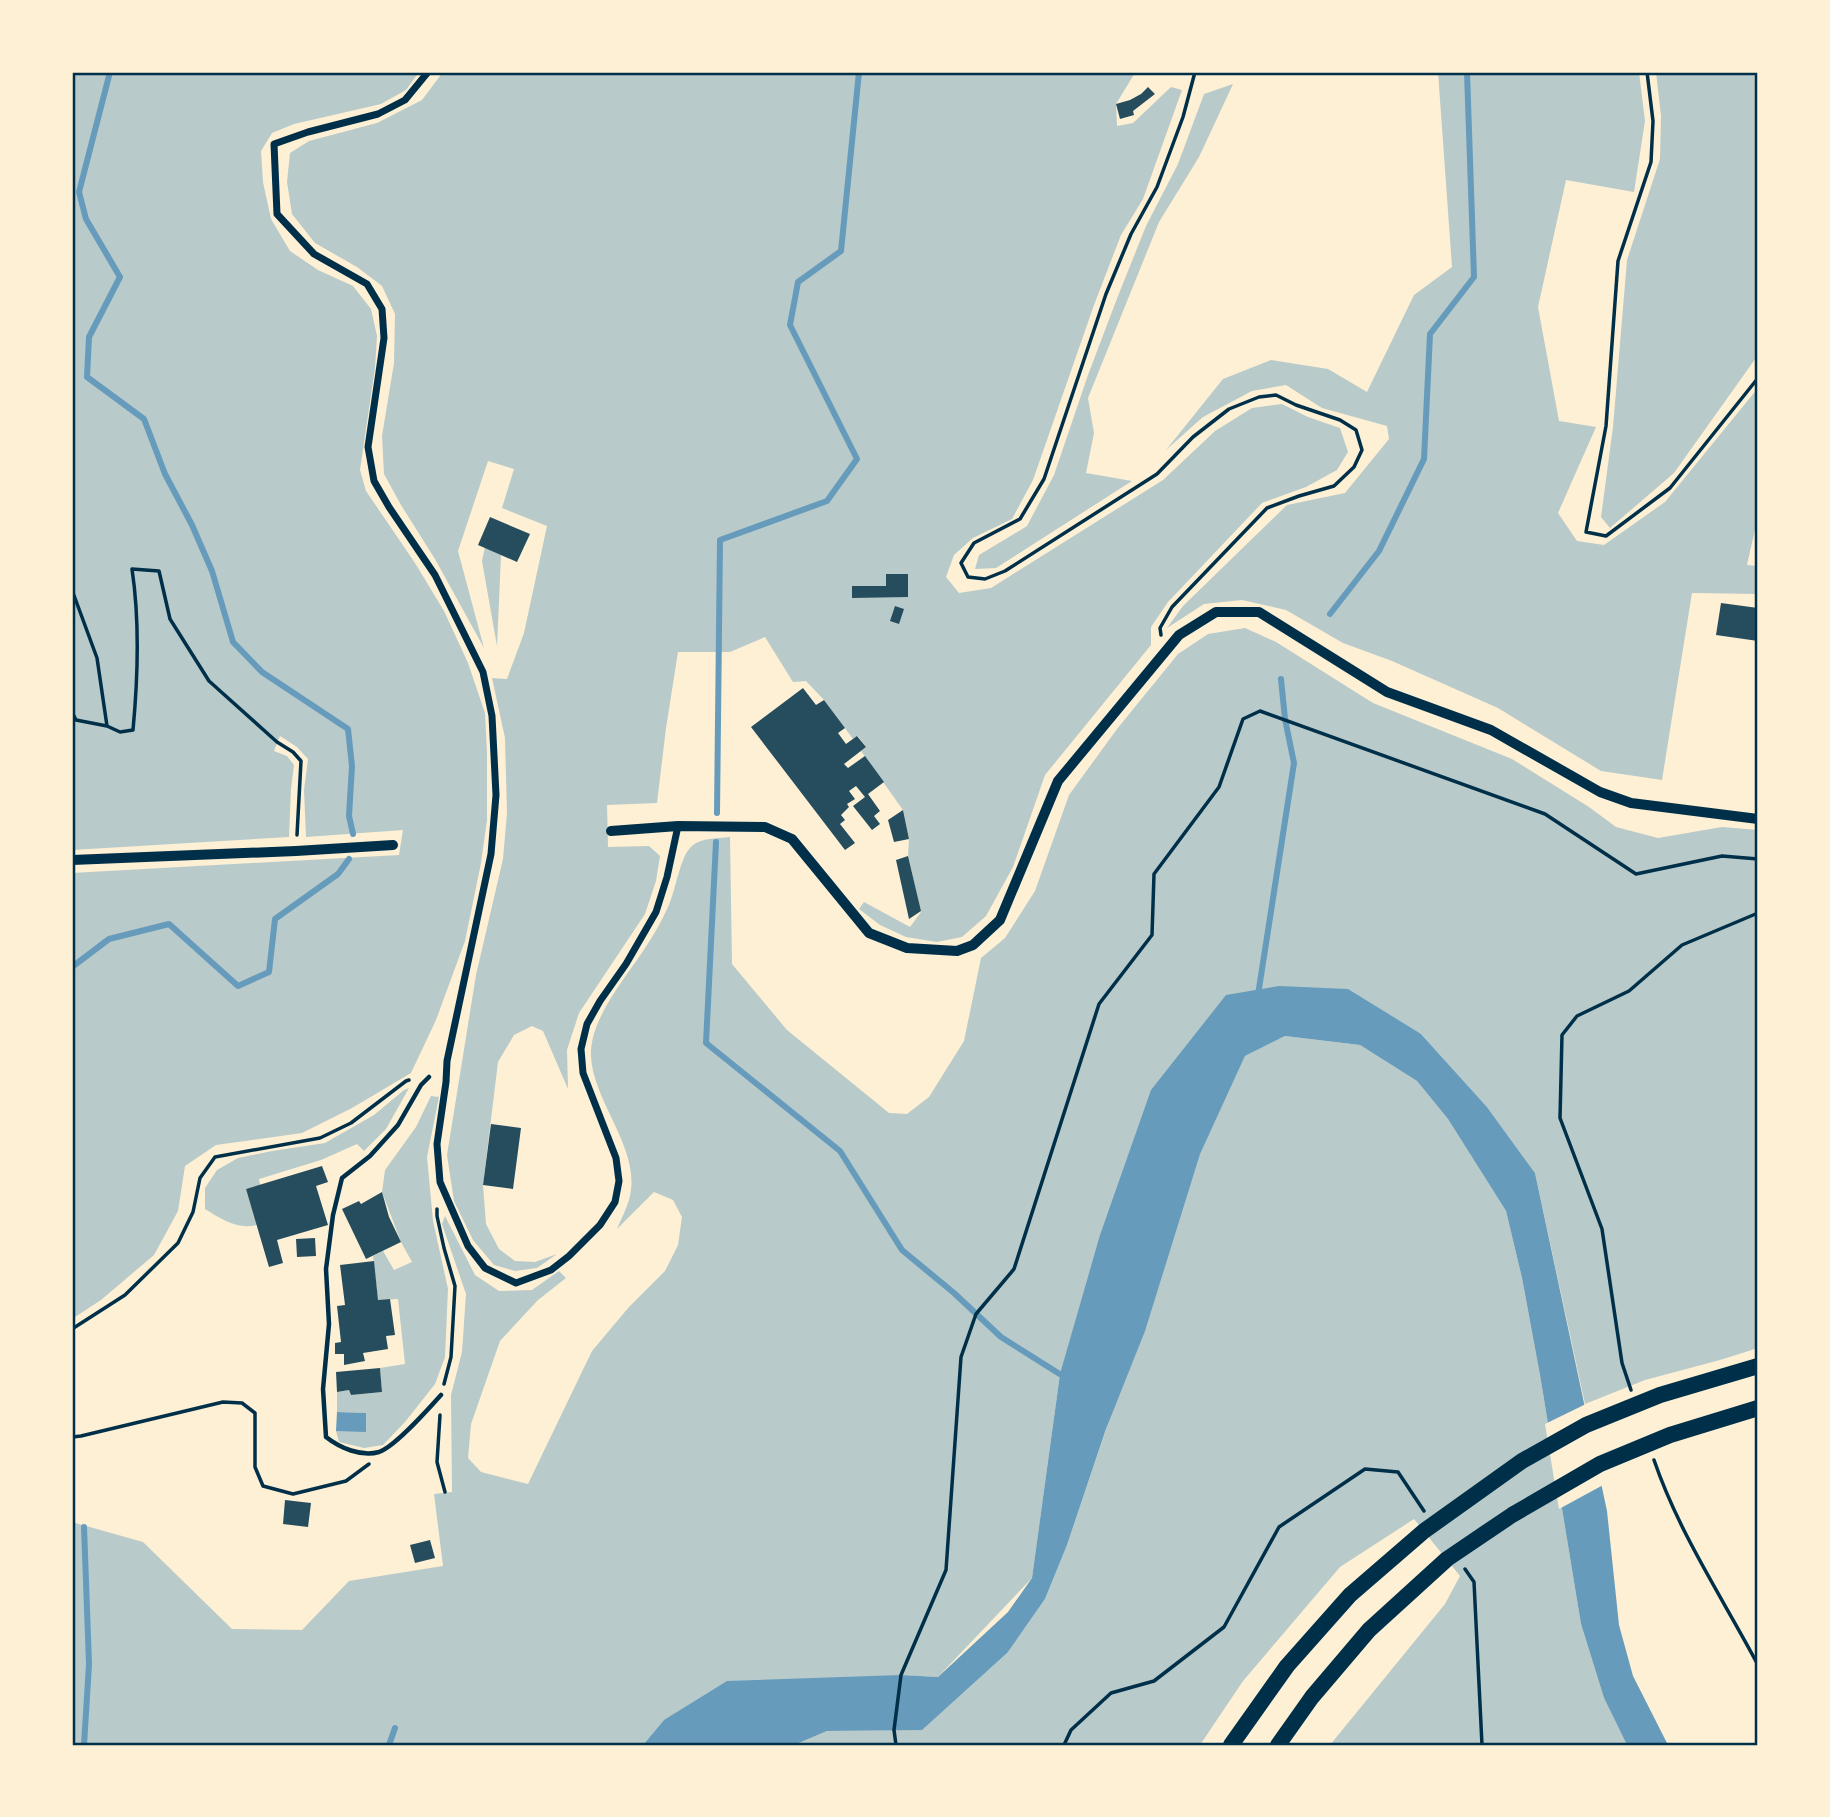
<svg xmlns="http://www.w3.org/2000/svg" width="1830" height="1817" font-family="'Fira Sans Condensed',sans-serif">
  <rect width="100%" height="100%" fill="#fdf0d5"/>
  <path fill="#b9caca" d="M72,72H419L406,90L381,104L294,124L272,133L261,151L263,182L271,219L290,251L318,270L353,286L371,309L377,336L375,368L360,470L366,491L415,563L444,611L468,663L485,713L487,753V820L481,863L465,941L436,1020L411,1073L352,1108L302,1133L216,1145L185,1166L178,1211L154,1255L101,1300L72,1319V873L399,855L403,830L306,837L304,790L308,759L297,747L280,736L274,751L287,756L294,765L291,789L289,837L72,850Z
    M443,72H1138L1133,76L1116,104L1117,126L1133,123L1171,87L1182,90L1143,199L1121,235L1094,305L1033,480L1012,519L973,538L954,555L946,577L959,593L991,588L1163,480L1215,431L1252,408L1282,404L1308,417L1340,428L1348,452L1337,470L1306,487L1262,503L1168,602L1151,627V645L1045,775L1013,867L986,916L962,937L937,942L906,937L880,925L859,909L864,902L910,927L921,912L908,856L909,839L903,810L861,751L866,747L858,736L853,739L824,700L806,681L793,682L765,637L730,652H678L666,728L657,803L607,805L608,847L649,846L660,856L656,881L645,914L579,1013L567,1050L568,1089L543,1031L532,1026L514,1035L498,1062L483,1185L486,1224L499,1249L515,1261L535,1262L557,1254L537,1268L515,1271L494,1265L473,1240L454,1201L447,1155L476,975L503,859L507,813L505,738L492,678L507,679L524,633L547,526L502,508L514,469L488,461L458,551L484,648L435,559L401,505L384,474L382,436L394,363L395,314L382,286L357,267L315,243L292,214L287,182L290,153L309,141L377,123L422,100Z
    M1438,72H1639L1645,121L1634,192L1566,180L1538,307L1559,421L1596,427L1558,513L1577,541L1604,545L1665,502L1758,388V516L1747,565L1758,566V594L1692,593L1662,780L1601,771L1498,708L1392,661L1343,643L1286,610L1242,600L1204,604L1167,628L1183,606L1287,505L1345,493L1389,439L1387,426L1322,408L1286,385L1252,391L1203,417L1166,450L1223,379L1271,360L1328,369L1367,392L1414,295L1452,267Z
    M1656,72H1758V355L1674,473L1610,528L1601,517L1613,427L1627,260L1660,159L1661,116Z
    M1233,84L1199,157L1159,222L1088,398L1094,433L1086,473L1132,481L996,568L975,569L979,555L1027,526L1054,475L1088,375L1118,296L1146,226L1178,164L1204,94Z
    M485,547L501,555L497,646L482,561Z
    M1245,628L1276,642L1373,703L1512,759L1589,807L1616,827L1658,838L1722,827L1758,830V1348L1720,1360L1645,1380L1585,1404L1535,1173L1487,1107L1421,1034L1279,986L1060,1374L1032,1578L938,1677L901,1675L664,1720L643,1745H72V1522L143,1542L232,1629L302,1630L349,1581L443,1566L434,1494L452,1492L451,1395L462,1352L466,1294L442,1224L445,1216L475,1275L499,1291L532,1290L559,1271L566,1278L538,1300L500,1341L471,1424L468,1458L481,1472L528,1484L592,1351L629,1307L665,1271L678,1245L682,1217L673,1200L654,1192L617,1229C621,1219 626,1210 629,1200C643,1151 594,1105 591,1057C589,1018 627,977 647,945C655,933 662,920 668,907C675,893 680,858 690,848C700,837 716,839 730,837L732,964L787,1030L889,1113L907,1114L929,1097L964,1041L981,958L1005,938L1035,891L1069,795L1117,729L1178,654L1208,634Z
    M1285,1036L1360,1045L1417,1081L1448,1119L1506,1211L1522,1278L1540,1375L1581,1624L1604,1698L1627,1745H1330L1445,1604L1460,1576L1414,1519L1340,1567L1243,1681L1200,1745H794L827,1731L894,1730L1008,1652L1045,1599L1067,1545L1199,1154L1245,1056Z
    M409,1088L386,1129L364,1151L357,1144L321,1160L259,1179L260,1185L246,1189L257,1225C238,1230 221,1219 205,1209V1188L217,1170L238,1158L272,1151L325,1143L374,1115L404,1090Z
    M431,1096L439,1097L427,1157L433,1221L448,1289L445,1357L435,1384L405,1422L383,1445L364,1448L339,1442L336,1431H366V1413L337,1412V1392L349,1390L351,1395L382,1392L380,1368L405,1364L398,1299L378,1300L373,1256L383,1251L394,1270L412,1262L401,1242L382,1192L385,1170L416,1127Z"/>
  <path fill="#669bbc" d="M1279,986L1348,989L1421,1034L1487,1107L1535,1173L1607,1511L1619,1625L1633,1676L1668,1745H1627L1604,1698L1581,1624L1540,1375L1522,1278L1506,1211L1448,1119L1417,1081L1360,1045L1285,1036L1245,1056L1200,1154L1145,1331L1106,1429L1067,1545L1045,1599L1008,1652L922,1730L827,1731L794,1745H643L664,1720L727,1681L901,1675L938,1677L1008,1612L1032,1578L1060,1374L1100,1235L1151,1090L1226,995Z
    M337,1412L366,1413V1432L336,1431Z"/>
  <path fill="#fdf0d5" d="M1588,1403L1605,1484L1559,1509L1545,1424Z"/>
  <g fill="none" stroke-linecap="round" stroke-linejoin="round">
    <path stroke="#669bbc" stroke-width="6" d="M110,72L79,192L86,219L120,277L89,337L87,377L144,419L165,474L192,525L212,571L233,642L262,672L348,729L352,766L349,816L353,834
      M1330,614L1379,551L1424,459L1430,334L1474,277L1467,72
      M717,813L720,540L827,501L857,459L790,325L798,282L841,251L859,72
      M716,842L706,1043L840,1151L902,1250L954,1293L1001,1337L1066,1378
      M72,967L109,939L169,924L238,986L269,972L275,919L338,874L349,859
      M1258,995L1294,763L1285,719L1281,679
      M84,1745L89,1664L84,1527
      M389,1745L395,1728"/>
  </g>
  <path fill="#264d5e" d="M1148,87L1155,94L1133,111L1134,115L1120,119L1116,104L1130,100L1141,94Z
    M490,517L530,534L517,562L478,545Z
    M886,574H908V597L852,598V586H886Z
    M1721,603L1758,608V641L1716,635Z
    M895,606L904,609L899,624L890,621Z
    M803,688L816,705L824,700L845,728L838,733L846,744L857,736L866,747L844,764L848,768L865,756L884,782L868,794L880,811L874,816L880,824L872,830L853,806L865,797L856,786L849,791L855,799L847,804L849,807L841,815L845,820L840,824L855,843L845,850L751,727Z
    M903,810L909,839L894,842L888,820Z
    M908,856L921,911L909,919L896,860Z
    M491,1124L521,1128L513,1189L483,1185Z
    M322,1166L328,1182L316,1186L328,1225L277,1240L283,1263L269,1267L246,1189Z
    M382,1192L389,1217L401,1242L366,1259L342,1209L359,1201L361,1204Z
    M315,1238L316,1256L297,1257L296,1239Z
    M374,1261L378,1300L390,1299L395,1335L386,1336L388,1349L363,1353L365,1361L344,1365V1354H335V1343L341,1342L337,1306L345,1305L340,1265Z
    M380,1368L382,1392L351,1395L349,1390L337,1392L336,1372Z
    M285,1500L311,1503L308,1527L283,1524Z
    M430,1540L435,1558L415,1563L410,1545Z"/>
  <g fill="none" stroke-linecap="round" stroke-linejoin="round">
    <path stroke="#003049" stroke-width="3.5" d="M1647,72L1653,121L1651,162L1618,261L1606,426L1586,532L1606,536L1670,488L1758,378
      M72,590L97,658L107,726L120,732L133,730C138,677 140,622 132,569L159,571L170,619L209,681L277,742L293,752L301,761L297,835
      M1161,635L1160,628L1172,607L1267,508L1299,496L1334,486L1354,467L1362,450L1356,430L1340,420L1296,405L1276,395L1259,397L1229,409L1193,437L1157,474L1005,571L985,579L968,577L961,563L974,543L1020,519L1044,479L1106,294L1131,234L1157,187L1183,117L1195,72
      M72,712L76,720L107,726
      M437,1209V1216L444,1248L455,1286L451,1357L444,1384
      M72,1329L125,1295L178,1243L193,1212L200,1178L215,1157L320,1138L351,1123L406,1081L409,1080
      M1631,1390L1622,1363L1602,1229L1560,1118L1562,1035L1577,1016L1629,991L1682,945L1758,913
      M440,1415L437,1462L445,1492
      M72,1437L81,1436L223,1402L242,1403L255,1413V1467L263,1486L293,1494L346,1481L369,1464
      M1654,1460C1679,1533 1722,1597 1758,1665
      M1465,1569L1474,1582L1482,1745
      M896,1745L894,1730L901,1675L946,1570L961,1357L976,1314L1014,1269L1099,1004L1152,935L1154,874L1219,787L1243,719L1260,711L1545,814L1636,874L1722,856L1758,859
      M1064,1745L1071,1730L1111,1693L1154,1681L1224,1627L1279,1527L1365,1469L1398,1472L1424,1511"/>
    <path stroke="#003049" stroke-width="4.5" d="M429,1077L421,1085L398,1125L370,1156L342,1178L333,1215L326,1269L329,1324L323,1389L326,1437C340,1448 361,1457 379,1452C396,1446 428,1409 441,1395"/>
    <path stroke="#003049" stroke-width="7" d="M428,72L405,100L378,114L308,132L274,144L277,214L314,254L367,284L382,309L384,338L368,447L374,481L389,507L435,575L483,672L492,716L496,795L491,854L447,1061L446,1082L437,1144L440,1182L468,1246L485,1268L516,1283L551,1270L569,1256L600,1225L615,1202L619,1181L616,1158L583,1073L581,1049L587,1024L600,1001L626,964L656,912L667,877L678,826"/>
    <path stroke="#003049" stroke-width="10" d="M611,831L678,826L765,827L792,839L869,933L907,948L957,951L973,945L1000,920L1058,781L1179,635L1216,612H1259L1387,692L1491,730L1600,792L1631,803L1758,819
      M72,860L296,851L393,845"/>
    <path stroke="#003049" stroke-width="16" d="M1231,1745L1287,1666L1350,1595L1424,1531L1522,1461L1586,1425L1660,1395L1758,1366
      M1278,1745L1312,1697L1369,1630L1447,1559L1512,1515L1600,1464L1670,1435L1758,1408"/>
  </g>
  <rect width="1830" height="1817" fill="none" stroke="#fdf0d5" stroke-width="147"/>
  <rect x="74" y="74" width="1682" height="1670" fill="none" stroke="#003049" stroke-width="2.5"/>
</svg>
